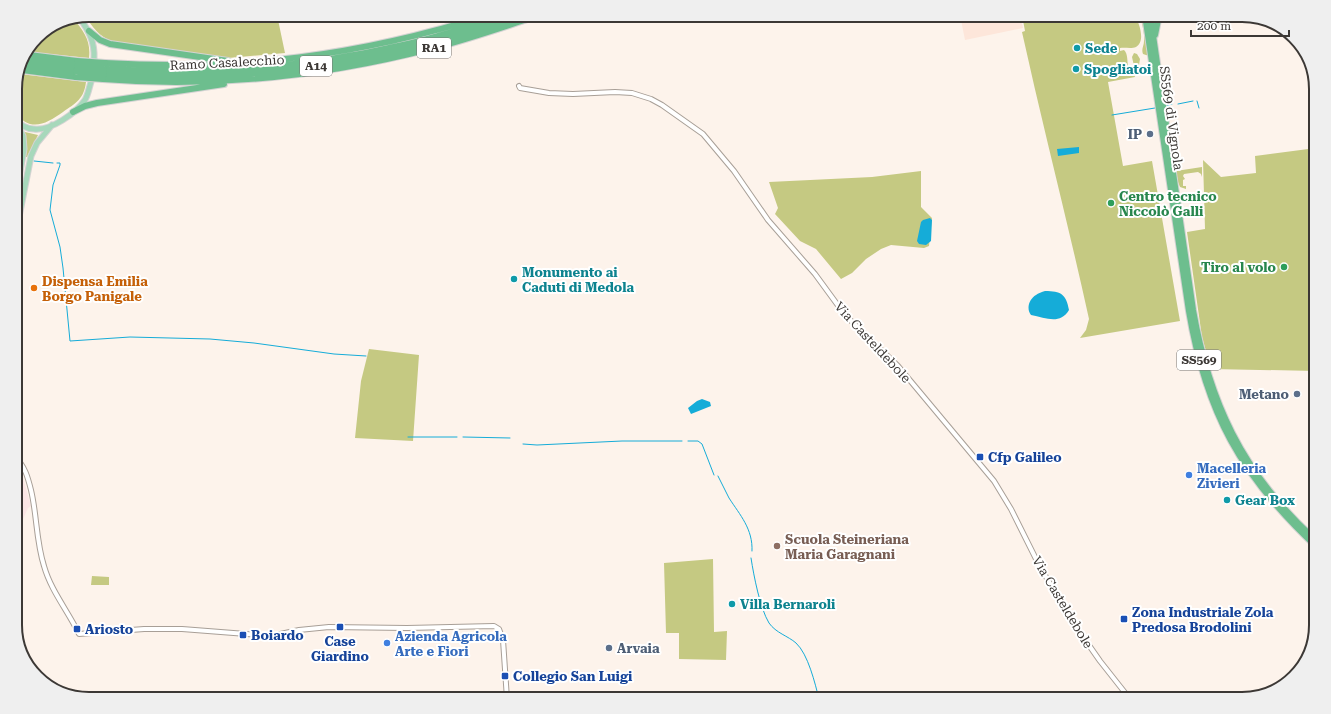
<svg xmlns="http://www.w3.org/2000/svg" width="1331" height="714" font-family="'Roboto Serif',serif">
  <rect width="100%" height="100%" fill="#fdf3eb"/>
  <path fill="#fbe6e5" d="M15,462L21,471L31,506L28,508L15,537Z"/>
  <path fill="#fde6da" d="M960,15H1020L1023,28L965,40Z"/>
  <path fill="#c5c982" d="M89,15H277L285,53L228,58L207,56L112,41C99,37 92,26 85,16Z
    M1022,15H1135C1139,23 1146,41 1136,47C1131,49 1125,47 1120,48V51L1124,50C1128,54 1127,60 1128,66C1130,71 1134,72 1135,77L1108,82L1123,166L1152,161L1180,321L1080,338L1086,330L1089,319C1068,223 1043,128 1022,32L1025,31Z
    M1139,15H1142L1149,56L1143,54C1141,49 1144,46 1144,41C1145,34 1142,22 1139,15Z
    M73,18C84,32 91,40 89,58L30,52L37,37L61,21Z
    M1134,53L1137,54L1140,59L1139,65L1137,67L1134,66L1132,57Z
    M20,74L86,82C84,99 76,103 63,112C46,124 30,133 15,112V84Z
    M15,132L19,147L15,174Z
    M25,132L38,135L27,157H26L27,143L24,134Z
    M1316,148V371L1211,369L1202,337L1187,232L1205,229L1203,160L1221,177L1256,173L1255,156Z
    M1202,167V177L1201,174L1198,172L1184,174L1183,176L1185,179L1183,180V186H1186V189L1180,187L1178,182L1176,171Z
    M921,171V207L932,218L929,246L924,248L891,245L881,249L866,259L852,273L841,279L816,249L800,241L775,214L778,208L769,182L872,177Z
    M369,349L419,355L413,441L355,438L361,381Z
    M713,559L714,632L727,631L726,660L679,659V633H666L664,563Z
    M92,576L109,577V585H91Z"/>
  <path fill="#15acd8" d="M1079,147V153L1058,156L1057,149Z
    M930,218L932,220L931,241L926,245L919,244L917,241L921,222L923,220Z
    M1045,291C1061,291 1066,294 1069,310C1060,325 1046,318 1031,315C1026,309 1029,299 1036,295C1038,293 1042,292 1045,291Z
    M702,399L710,402L711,406L691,414L688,408L697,401Z"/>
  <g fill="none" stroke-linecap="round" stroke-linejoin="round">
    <path stroke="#15acd8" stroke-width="1" d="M1197,101L1199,108
      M1178,104L1193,101
      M1166,106L1172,104
      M1112,115L1155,108
      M15,159H19
      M34,161L53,163
      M57,163H60V165L53,185L50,210L60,247L63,268L70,341L130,337L210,339L254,343L334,354L366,356
      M408,437H457
      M463,437L510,438
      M688,441H698L702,444L714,475
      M523,444L537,445L622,441H682
      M718,476C722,483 725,491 729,498C740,515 753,529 752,551
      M751,558C754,577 760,608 769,623C776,633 788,636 796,643C808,654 815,683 819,699"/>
    <g stroke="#a89f97" stroke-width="6">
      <path id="minor" d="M519,86L520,88L549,93L573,94L615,92L632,93L651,99L662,105L703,134L734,171L768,220L815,274L845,315L898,366L994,481L1011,509L1040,567L1079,631L1100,661L1130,699
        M15,457C25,466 28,478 31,490C37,515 36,541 44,566C51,591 68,611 79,634L144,629H182L271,636L299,630L329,627L407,628L494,626L499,629L503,640L507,699"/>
    </g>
    <g stroke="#d4d3d3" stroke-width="7">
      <path id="major" d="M79,17C89,31 95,42 94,59
        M15,119C21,125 26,129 34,129C51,131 76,113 85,100C88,95 89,88 91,82
        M15,201L24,149L23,136L16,122
        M15,237L31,156L37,143L52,125"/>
    </g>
    <g stroke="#d4d3d3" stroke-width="8">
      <path id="highway" d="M1145,15L1189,311C1206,412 1241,476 1316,546
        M1150,15L1193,310C1209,402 1242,471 1310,535
        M89,31L100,40L110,44L228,61
        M1155,35L1159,15
        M29,55L77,61
        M26,60L77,66
        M105,63C240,71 359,56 488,15
        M24,65L76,71
        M104,69C205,75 305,68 403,45C438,37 472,26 505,15
        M22,70L76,77
        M104,74C205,81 307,73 405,49C445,40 483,27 522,15
        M103,79C215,88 325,76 433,48C469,39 505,26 540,15
        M73,112L85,106L97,103L224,84"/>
    </g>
    <use href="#minor" stroke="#fff" stroke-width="4"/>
    <use href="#major" stroke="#a7d8bb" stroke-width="5"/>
    <use href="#highway" stroke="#6dbe8e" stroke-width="6"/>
    <g stroke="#d4d3d3" stroke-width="8" stroke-linecap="butt">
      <path id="highway-bridge" d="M77,61L105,63
        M77,66L104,69
        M76,71L104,74
        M76,77L103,79"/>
    </g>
    <use href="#highway-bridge" stroke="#6dbe8e" stroke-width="6"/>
  </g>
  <g fill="#0f9aa8" stroke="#fff" stroke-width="1.5">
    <circle cx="1077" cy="48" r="4"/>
    <circle cx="1076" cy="69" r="4"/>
    <circle cx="514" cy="279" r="4"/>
    <circle cx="1227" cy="500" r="4"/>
    <circle cx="732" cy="604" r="4"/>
  </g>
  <g fill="#5c6f8a" stroke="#fff" stroke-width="1.5">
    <circle cx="1150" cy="134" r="4"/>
    <circle cx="1297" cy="394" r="4"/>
    <circle cx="609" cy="648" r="4"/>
  </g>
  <g fill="#2e9e5b" stroke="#fff" stroke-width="1.5">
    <circle cx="1111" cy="203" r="4"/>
    <circle cx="1284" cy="267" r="4"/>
  </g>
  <circle fill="#e8710a" stroke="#fff" stroke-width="1.5" cx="34" cy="288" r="4"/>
  <g fill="#1a4fb4" stroke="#fff" stroke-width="1.5">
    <rect x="976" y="453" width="8" height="8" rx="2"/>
    <rect x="1120" y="615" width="8" height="8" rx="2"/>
    <rect x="336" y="623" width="8" height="8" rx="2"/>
    <rect x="73" y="625" width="8" height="8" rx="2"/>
    <rect x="239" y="631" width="8" height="8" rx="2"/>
    <rect x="501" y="672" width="8" height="8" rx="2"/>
  </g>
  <g fill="#3f7fe0" stroke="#fff" stroke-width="1.5">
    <circle cx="1189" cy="475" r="4"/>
    <circle cx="387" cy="643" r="4"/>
  </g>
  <circle fill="#8d6e63" stroke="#fff" stroke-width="1.5" cx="777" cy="546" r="4"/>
  <g text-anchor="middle" stroke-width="4" stroke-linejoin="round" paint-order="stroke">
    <g fill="#fff" stroke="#767472" stroke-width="1">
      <rect x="417" y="38" width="34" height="20" rx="3"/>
      <rect x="300" y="56" width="32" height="20" rx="3"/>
      <rect x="1177" y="350" width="44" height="20" rx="3"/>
    </g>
    <g font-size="12" font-weight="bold" fill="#3c3835">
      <text x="434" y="52">RA1</text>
      <text x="316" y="70">A14</text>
      <text x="1199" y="364">SS569</text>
    </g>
    <g font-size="13" font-weight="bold" fill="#0d838f" stroke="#fff" text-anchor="start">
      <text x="1085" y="53">Sede</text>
      <text x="1084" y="74">Spogliatoi</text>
      <text x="522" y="277">Monumento ai<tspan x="522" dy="15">Caduti di Medola</tspan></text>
      <text x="1235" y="505">Gear Box</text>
      <text x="740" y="609">Villa Bernaroli</text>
    </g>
    <g font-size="13" fill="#3c3835" stroke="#fff">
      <text transform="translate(227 62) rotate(-3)" y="5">Ramo Casalecchio</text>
      <text transform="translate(1172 118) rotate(82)" y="5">SS569 di Vignola</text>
      <text transform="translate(873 342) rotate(47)" y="5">Via Casteldebole</text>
      <text transform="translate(1063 602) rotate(59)" y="5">Via Casteldebole</text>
    </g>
    <g font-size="13" font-weight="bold" fill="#4e5e75" stroke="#fff" text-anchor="end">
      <text x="1142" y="139">IP</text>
      <text x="1289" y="399">Metano</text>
      <text x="617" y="653" text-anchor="start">Arvaia</text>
    </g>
    <g font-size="13" font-weight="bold" fill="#27864d" stroke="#fff" text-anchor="start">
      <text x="1119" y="201">Centro tecnico<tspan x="1119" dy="15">Niccolò Galli</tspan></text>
      <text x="1276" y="272" text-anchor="end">Tiro al volo</text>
    </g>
    <g font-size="13" font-weight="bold" fill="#c56008" stroke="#fff" text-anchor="start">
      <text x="42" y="286">Dispensa Emilia<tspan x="42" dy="15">Borgo Panigale</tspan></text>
    </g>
    <g font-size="13" font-weight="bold" fill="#164399" stroke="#fff" text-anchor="start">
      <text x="988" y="462">Cfp Galileo</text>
      <text x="1132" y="617">Zona Industriale Zola<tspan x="1132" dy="15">Predosa Brodolini</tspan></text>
      <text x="85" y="634">Ariosto</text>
      <text x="251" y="640">Boiardo</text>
      <text x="340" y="646" text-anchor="middle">Case<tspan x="340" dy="15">Giardino</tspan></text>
      <text x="513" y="681">Collegio San Luigi</text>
    </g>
    <g font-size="13" font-weight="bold" fill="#366cbe" stroke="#fff" text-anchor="start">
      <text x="1197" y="473">Macelleria<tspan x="1197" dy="15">Zivieri</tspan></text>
      <text x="395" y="641">Azienda Agricola<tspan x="395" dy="15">Arte e Fiori</tspan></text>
    </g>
    <g font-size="13" font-weight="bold" fill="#785e54" stroke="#fff" text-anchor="start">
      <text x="785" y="544">Scuola Steineriana<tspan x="785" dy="15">Maria Garagnani</tspan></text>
    </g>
  </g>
  <path d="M0 0H1331V714H0ZM89 22H1242A67 67 0 0 1 1309 89V625A67 67 0 0 1 1242 692H89A67 67 0 0 1 22 625V89A67 67 0 0 1 89 22Z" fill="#efefef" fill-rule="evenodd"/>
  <path fill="none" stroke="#3c3835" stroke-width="2" d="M89 22H1242A67 67 0 0 1 1309 89V625A67 67 0 0 1 1242 692H89A67 67 0 0 1 22 625V89A67 67 0 0 1 89 22Z"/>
  <path d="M1191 30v6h98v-6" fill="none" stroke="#3c3835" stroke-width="2"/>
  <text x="1197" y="30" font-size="12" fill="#3c3835" stroke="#ffffff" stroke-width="3" paint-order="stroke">200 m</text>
</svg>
